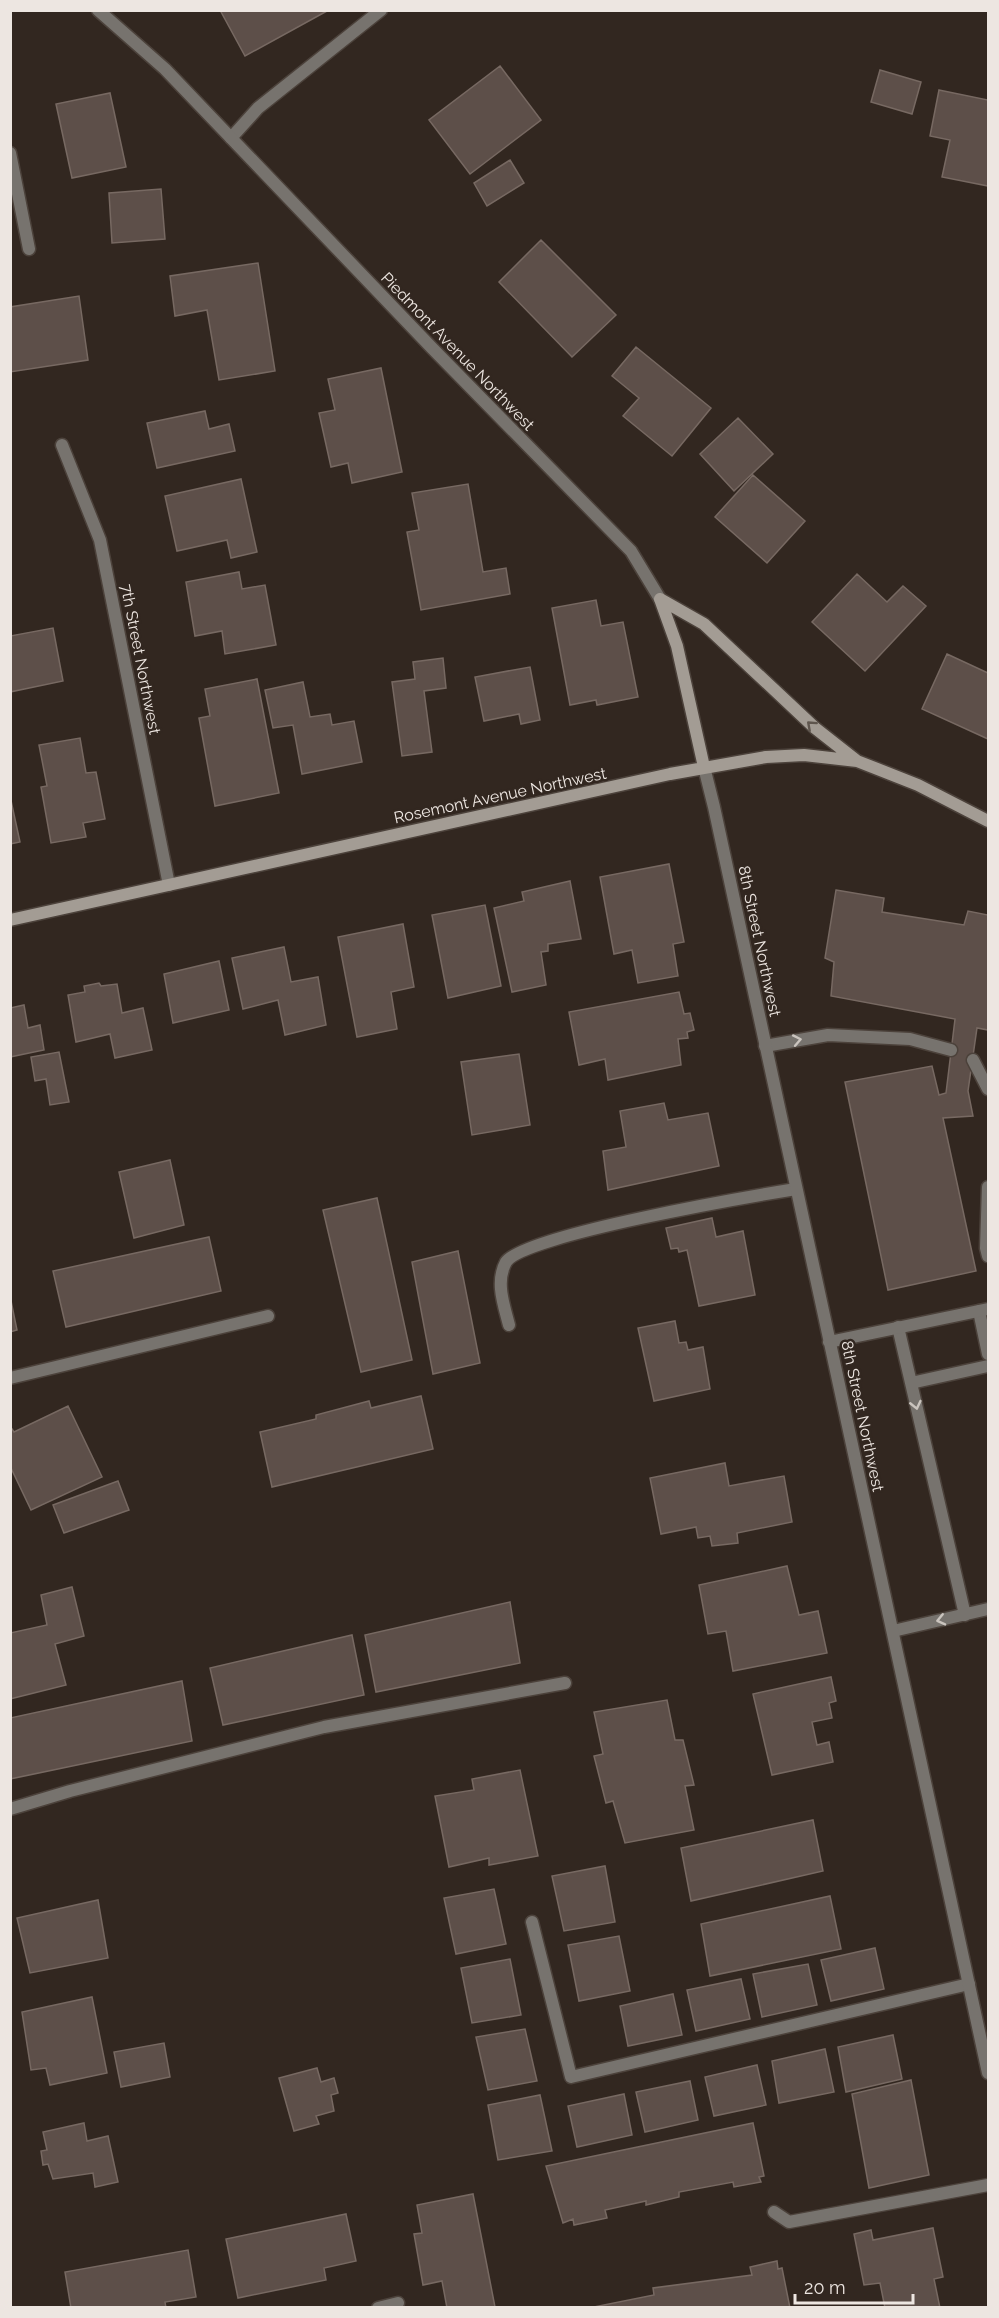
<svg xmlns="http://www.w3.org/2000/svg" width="999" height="2318" font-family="Raleway,sans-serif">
  <rect width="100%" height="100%" fill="#322720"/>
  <path fill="#5d4f49" stroke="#776962" stroke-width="1.5" d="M220,10H326L327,11L245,56Z
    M500,66L541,120L470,174L429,120Z
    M880,70L921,82L912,114L871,102Z
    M939,90L988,100V186L942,177L950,140L930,136Z
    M110,93L126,167L72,178L56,104Z
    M510,160L524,183L487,206L474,183Z
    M161,189L165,239L112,243L109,193Z
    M541,240L616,315L572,357L499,282Z
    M258,263L275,371L219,380L207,310L175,316L170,276Z
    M79,296L88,360L10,372V307Z
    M636,347L711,408L672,456L623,416L639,398L612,376Z
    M381,368L402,472L352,483L348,463L331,467L319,413L335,410L328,379Z
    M205,411L209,429L229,424L235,451L157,468L147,423Z
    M738,418L773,454L734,491L700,454Z
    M753,475L805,521L767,563L715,517Z
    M241,479L257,552L231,558L227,540L177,551L165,496Z
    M468,484L483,572L506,568L510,594L421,610L407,532L419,530L412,493Z
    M239,572L242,589L265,585L276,645L225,654L222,631L195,636L186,582Z
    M857,574L887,602L903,586L926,606L865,671L812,622Z
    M596,600L601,626L623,622L638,697L597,705L596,700L570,705L552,608Z
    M53,628L63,681L10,692V636Z
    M947,654L988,673V739L922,709Z
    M443,658L446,688L424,691L432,752L402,756L392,682L415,679L413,662Z
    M530,667L540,720L521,724L519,714L484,721L475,677Z
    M257,679L279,793L215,806L199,718L210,716L205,689Z
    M303,682L310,717L330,714L332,725L354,721L362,762L302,774L293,725L273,728L265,690Z
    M80,738L86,773L96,772L105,819L83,823L86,837L51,843L41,787L47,786L39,745Z
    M10,796L20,842L10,844Z
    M669,864L684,942L673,944L678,976L638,983L632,950L614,954L600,877Z
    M570,881L581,939L548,944V951L541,952L546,985L512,992L494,908L524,901L522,892Z
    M836,890L884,898L882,912L964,925L968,911L988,915V1030L977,1028L968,1091L973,1116L943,1118L976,1271L888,1290L845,1082L932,1066L939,1095L946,1093L955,1019L831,996L834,962L825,958Z
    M485,905L501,986L448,998L432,915Z
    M403,924L414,987L391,992L397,1029L357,1037L338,937Z
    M284,947L291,982L318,977L326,1025L285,1035L278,1000L243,1009L232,958Z
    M219,961L229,1010L173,1023L164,974Z
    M99,983L101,986L117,984L122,1013L143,1008L152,1050L115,1058L110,1034L76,1042L68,995L85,992L84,986Z
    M679,992L684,1014L690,1013L694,1030L687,1032L688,1038L678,1039L681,1065L608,1080L605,1059L579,1065L569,1012Z
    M24,1005L28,1028L40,1025L44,1050L10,1057V1008Z
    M59,1052L69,1102L50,1105L46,1079L35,1081L31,1057Z
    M519,1054L530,1125L472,1135L461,1062Z
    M664,1103L668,1120L708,1113L719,1166L608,1190L603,1151L626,1147L620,1111Z
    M170,1160L184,1225L134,1238L119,1172Z
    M377,1198L412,1360L361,1372L323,1210Z
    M712,1218L716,1237L743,1231L755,1295L699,1306L687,1250L679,1252L678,1248L671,1249L666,1228Z
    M209,1237L221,1291L66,1327L53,1271Z
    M458,1251L480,1363L433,1374L412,1262Z
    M10,1296L17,1330L10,1332Z
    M675,1321L679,1343L686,1342L688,1350L703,1347L710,1389L654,1401L638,1328Z
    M421,1396L433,1449L272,1487L260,1432L316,1419V1415L369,1401L371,1408Z
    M68,1406L102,1477L31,1510L10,1466V1426L14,1432Z
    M725,1463L729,1486L784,1476L792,1522L737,1533L738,1543L712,1546L710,1536L698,1538L696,1527L661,1534L650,1478Z
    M118,1481L129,1510L64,1533L53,1505Z
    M787,1566L799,1615L818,1611L827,1653L733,1671L726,1631L708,1634L699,1585Z
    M72,1587L84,1636L55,1644L66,1685L10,1699V1633L47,1625L41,1595Z
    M510,1602L520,1663L376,1692L365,1635Z
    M352,1635L364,1695L223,1725L210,1668Z
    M831,1677L836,1701L829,1703L832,1718L812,1722L817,1745L829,1742L833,1762L772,1775L753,1694Z
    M182,1681L192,1741L10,1779V1718Z
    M667,1700L675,1740H683L694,1785L685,1786L694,1830L625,1843L613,1801L606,1803L594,1756L603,1754L594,1712Z
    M520,1770L538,1856L489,1865V1858L449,1867L435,1796L474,1790L472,1779Z
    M813,1820L823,1871L691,1901L681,1848Z
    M605,1866L615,1922L564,1931L552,1876Z
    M494,1889L506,1944L456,1954L444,1898Z
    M830,1896L841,1949L710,1976L701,1924Z
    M98,1900L108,1958L30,1973L17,1918Z
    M619,1936L630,1991L579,2001L568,1945Z
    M875,1948L884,1989L831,2001L821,1960Z
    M510,1959L521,2015L472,2023L461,1968Z
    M808,1964L817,2005L762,2017L753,1974Z
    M741,1979L750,2019L696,2031L687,1990Z
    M673,1994L682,2035L628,2046L620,2006Z
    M92,1997L107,2073L50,2085L46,2068L31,2070L22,2012Z
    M525,2029L537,2081L488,2090L476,2037Z
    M893,2035L902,2079L846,2092L838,2047Z
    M164,2043L170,2077L121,2087L114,2052Z
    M825,2049L834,2092L779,2103L772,2061Z
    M757,2065L766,2105L714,2116L705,2077Z
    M317,2068L321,2082L334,2078L338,2093L331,2095L334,2111L316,2116L319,2124L294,2131L279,2078Z
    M911,2080L929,2175L869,2188L852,2094Z
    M690,2081L698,2120L645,2132L636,2092Z
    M624,2094L632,2135L577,2147L568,2106Z
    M540,2095L552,2151L498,2160L488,2105Z
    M84,2123L87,2141L108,2136L118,2182L95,2187L93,2173L53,2179L48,2164L43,2165L41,2151L47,2150L43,2132Z
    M753,2123L764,2176L759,2177L761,2182L734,2187L733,2182L679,2192V2197L646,2205V2201L605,2210L607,2218L574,2225L573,2219L563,2223L546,2166Z
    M473,2194L495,2307L447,2308L442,2281L423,2285L414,2234L422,2233L417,2205Z
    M346,2214L356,2261L324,2268L326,2280L238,2298L226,2239Z
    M933,2228L943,2277L934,2279L940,2308H885L880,2283L864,2285L854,2234L871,2230L873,2240Z
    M188,2250L196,2297L165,2302L166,2308H71L65,2272Z
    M777,2261L778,2269L782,2268L790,2308H589L654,2295L653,2288L752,2275L750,2267Z"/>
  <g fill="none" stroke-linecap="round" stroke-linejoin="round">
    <g stroke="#4c423b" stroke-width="15">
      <path id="lane" d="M231,138L258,108L381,10
        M765,1046L828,1035L910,1039L951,1050
        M973,1060L988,1089
        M988,1187L986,1248L988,1256
        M979,1311L988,1354
        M509,1325C504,1305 495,1282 506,1262C523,1235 753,1196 796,1189
        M898,1327L965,1615
        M10,1378L268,1316
        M911,1383L988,1366
        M893,1631L988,1609
        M10,1809L70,1791L324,1727L565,1683
        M532,1922L571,2077L969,1984
        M774,2212L789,2222L988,2185
        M378,2308L398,2303"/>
    </g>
    <g stroke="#4c423b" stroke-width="15">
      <path id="street" d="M98,10L165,69L432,348L631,551L660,599
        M10,153L29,249
        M62,445L100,540L169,885
        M704,767L714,807L988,2073
        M829,1342L988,1309"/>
    </g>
    <g stroke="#4c423b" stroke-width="15">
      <path id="secondary" d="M660,599L704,624L815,728L857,761
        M660,599L677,646L704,767
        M10,920L670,774L766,757L804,755L857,761L918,785L988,821"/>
    </g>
    <use href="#lane" stroke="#77736e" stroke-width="12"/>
    <use href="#street" stroke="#77736e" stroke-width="12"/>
    <use href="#secondary" stroke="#a39c94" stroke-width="12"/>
  </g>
  <defs><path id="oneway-chevron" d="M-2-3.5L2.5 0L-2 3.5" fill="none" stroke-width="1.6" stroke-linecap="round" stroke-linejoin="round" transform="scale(1.5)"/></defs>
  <use stroke="#5f564e" href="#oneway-chevron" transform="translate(811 725) rotate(-138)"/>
  <g stroke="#cac4be">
    <use href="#oneway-chevron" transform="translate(797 1040) rotate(-11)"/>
    <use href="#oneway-chevron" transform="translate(916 1405) rotate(77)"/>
    <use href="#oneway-chevron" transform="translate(941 1620) rotate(167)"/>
  </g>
  <g text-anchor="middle" stroke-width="5" stroke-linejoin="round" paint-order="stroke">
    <g font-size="16" fill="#ede6e1" stroke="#322720">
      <text transform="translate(458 351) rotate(46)" y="6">Piedmont Avenue Northwest</text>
      <text transform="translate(141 659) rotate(79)" y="6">7th Street Northwest</text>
      <text transform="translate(500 795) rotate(-12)" y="6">Rosemont Avenue Northwest</text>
      <text transform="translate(760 941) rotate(78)" y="6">8th Street Northwest</text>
      <text transform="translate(863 1416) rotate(78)" y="6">8th Street Northwest</text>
    </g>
  </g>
  <rect width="999" height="2318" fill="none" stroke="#ede6e1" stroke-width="24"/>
  <path d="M795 2294v9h118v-9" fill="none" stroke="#ede6e1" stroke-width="3"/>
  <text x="804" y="2294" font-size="18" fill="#ede6e1" stroke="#322720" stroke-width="4.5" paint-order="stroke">20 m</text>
</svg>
